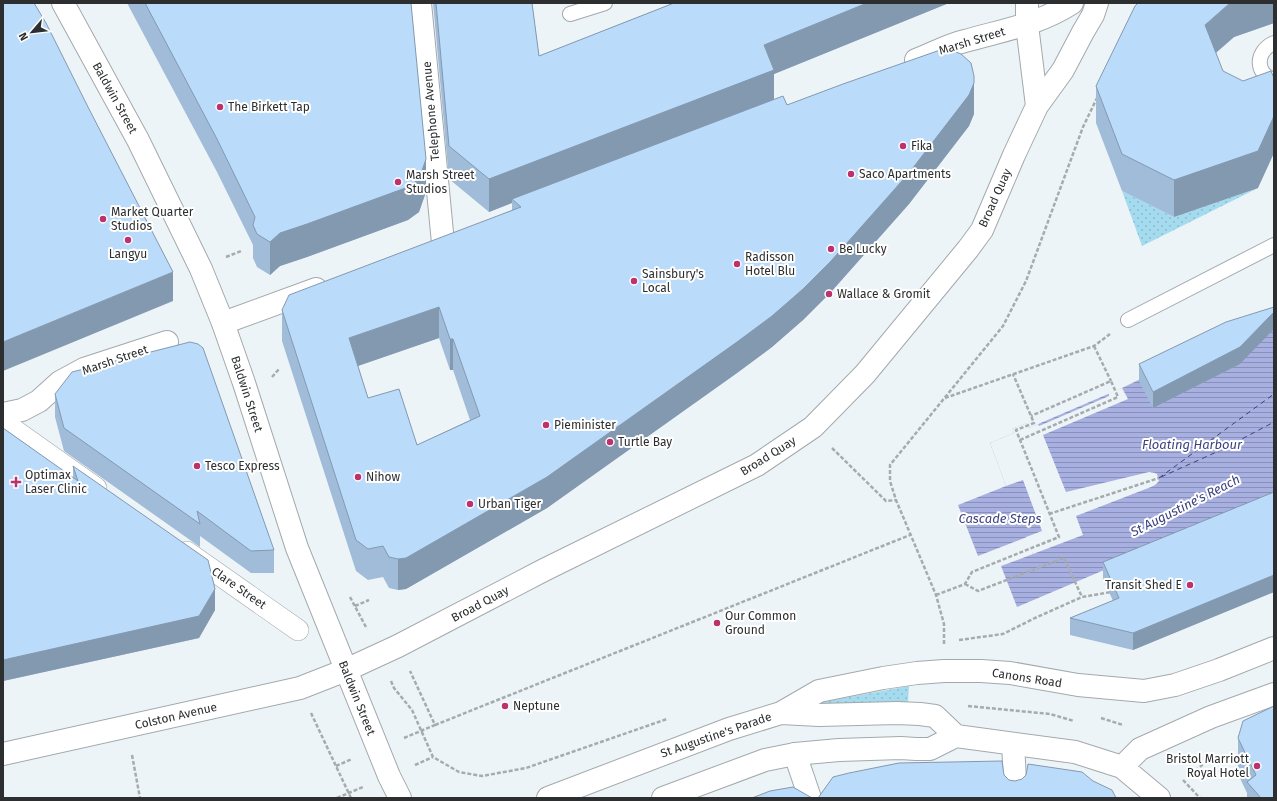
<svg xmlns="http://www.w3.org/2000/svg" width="1277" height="801" font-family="'Fira Sans',sans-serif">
  <defs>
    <pattern id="grass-dots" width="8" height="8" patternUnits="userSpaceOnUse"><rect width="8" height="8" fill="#a4dbef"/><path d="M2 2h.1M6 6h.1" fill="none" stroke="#8dbccd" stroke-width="1.8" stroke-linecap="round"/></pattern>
    <pattern id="water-rules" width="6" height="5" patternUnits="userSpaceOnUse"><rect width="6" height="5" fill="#a8b0e1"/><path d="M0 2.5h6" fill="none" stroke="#8990b7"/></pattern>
  </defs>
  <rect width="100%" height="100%" fill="#edf4f7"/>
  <path fill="url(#grass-dots)" d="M1258,188L1142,246L1122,191L1174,217Z
    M909,686L908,703L869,702L823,705V702Z"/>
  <path fill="url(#water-rules)" d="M1274,314V498L1017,607L1001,566L1033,554L1027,537L978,556L958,505L1006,486L990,443L1014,433L1012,429L1027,423L1029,428L1122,388Z"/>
  <path fill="#edf4f7" d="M1122,388L1128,399L1043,435L1066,492L1149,472L1155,473L1157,474L1159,481L1155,485L1151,487L1076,516L1083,535L1033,554L1026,537L1042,531L1023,480L1006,486L990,443L1014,433L1012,429L1027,423L1029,428L1038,424L1039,426L1109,396V393Z"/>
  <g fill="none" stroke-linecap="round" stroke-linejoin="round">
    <path stroke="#3c427e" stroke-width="1" stroke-dasharray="5 4" stroke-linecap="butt" d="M1161,477L1221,450L1274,422
      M1159,478L1274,394"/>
    <g stroke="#a3a9ac" stroke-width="16">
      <path id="service" d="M570,14L605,3
        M1274,43C1256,51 1254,73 1274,80
        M1128,320L1274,245"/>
    </g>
    <g stroke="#a3a9ac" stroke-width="22">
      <path id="pedestrian" d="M3,422L96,488
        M187,552L298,630"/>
    </g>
    <g stroke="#a3a9ac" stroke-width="24">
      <path id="minor" d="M420,3L443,243
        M1027,25L1037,106
        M3,414L22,410L39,401L60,382L84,369L167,342
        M1013,744L1015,780V798
        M3,754L300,688L346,670L398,646L544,570L757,465L813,427L865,374L968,249L982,230L1014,155L1037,106L1063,70L1083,32L1093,15L1097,3
        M795,754L810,798"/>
    </g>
    <g stroke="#a3a9ac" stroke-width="24">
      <path id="tertiary" d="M1027,3V25
        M916,60C932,54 948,45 965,41C1003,30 1038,25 1072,3
        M223,323L316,289"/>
    </g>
    <g stroke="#a3a9ac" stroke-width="24">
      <path id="secondary" d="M63,3L138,140L201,269L223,323L244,383L297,548L389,776L400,798"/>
    </g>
    <g stroke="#a3a9ac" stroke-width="24">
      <path id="primary" d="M781,713L819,691L883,678L917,673L944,671H981L1010,673L1078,685L1144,691L1175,685L1219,670L1274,648
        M1122,767L1140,749L1211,717L1274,694
        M548,798L729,729L781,713L819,715L897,713L920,714L935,716L956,736
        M663,798L765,760L795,754L839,750L901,748L916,749H930L956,736L1075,752L1122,767L1159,798"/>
    </g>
    <path stroke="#a6abad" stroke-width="2.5" stroke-dasharray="4 2" stroke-linecap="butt" d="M226,257L241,251
      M1094,346L1111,381
      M272,377L279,369
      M945,398L1094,346L1110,334
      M1020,440L1118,397L1111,381L1031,416
      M832,448L886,501L896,500
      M1049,514L1159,478
      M965,584L978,591L1064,558L1082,597
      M936,595L965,584L972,572L1059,537L1016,430L1034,423L1013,374
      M350,597L367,629
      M355,606L369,600
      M959,640L1003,634L1035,618L1082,597L1111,592
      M944,644V624L936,595L896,500L890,481V465L1003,326L1026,281L1083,127L1097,98
      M391,681L394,688L412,710L433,757L459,772L482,776L526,768L667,719
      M968,706L1050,714L1074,721
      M311,713L351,798
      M1101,718L1123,725
      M435,725L910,535
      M404,738L435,725L410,671
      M132,755L140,798
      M415,765L433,757
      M336,766L352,759
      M1191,775L1202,765L1192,757
      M1183,780L1200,798
      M337,798L363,787"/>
    <use href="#service" stroke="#fff" stroke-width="14"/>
    <use href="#pedestrian" stroke="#fff" stroke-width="21"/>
    <use href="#minor" stroke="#fff" stroke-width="22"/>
    <use href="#tertiary" stroke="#fff" stroke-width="22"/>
    <use href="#secondary" stroke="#fff" stroke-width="22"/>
    <use href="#primary" stroke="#fff" stroke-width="22"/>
  </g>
  <path fill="#a1bcd8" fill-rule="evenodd" d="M127,3H411L426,192L419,212L408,220L307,257L280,266L270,275L257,267L253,258V245L217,172Z
    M433,3H532L539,56L674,3H949L774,74V99L787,105L974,107V114L969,126L909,204L831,292L803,320L772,347L737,373L547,508L406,589L398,590L389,588L383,577L368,580L356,571L282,341V310L512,210V203L489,212L449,179ZM439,338L450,370H453L470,420L417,445L368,398L358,366Z
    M1274,3V23L1234,37L1216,53L1258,188L1174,217L1122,191L1096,123V86Z
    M1139,364H1240L1153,408L1139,381Z
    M55,394L274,550V573H251L200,536V547L64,451L55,417Z
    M3,428L73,478V466L215,610L199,638L3,681Z
    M1274,492V592L1133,650L1070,635V618L1113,601L1103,579V562Z
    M1238,738L1274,798H1247V793L1238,774Z"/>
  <path fill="#8399b0" d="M867,3H949L774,74V103L512,199V203L489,212V179L764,45Z
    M1230,3H1274V23L1234,37L1205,62V25Z
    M974,76V114L969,126L909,204L831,292L803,320L772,347L737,373L547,508L406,589L398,590V559Z
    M1274,116V153L1258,188L1174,217V180Z
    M426,159V192L419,212L408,220L307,257L280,266L270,275V242L280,233Z
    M173,272V301L3,371V342Z
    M439,307V338L349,369V338Z
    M1274,312V329L1240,364L1153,408V392Z
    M450,339H453V370H450Z
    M1274,575V592L1133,650V633Z
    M215,589V610L199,638L3,681V660Z"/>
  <path fill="#bbdbfb" stroke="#8399b0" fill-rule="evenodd" d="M3,3H34L46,23L88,107L173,272L3,342Z
    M145,3H411L426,159L419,179L408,187L307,224L280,233L270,242L257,234L253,225L255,217L217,139Z
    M436,3H532L539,56L674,3H867L764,45L774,70L489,179L449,146Z
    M1138,3H1230L1205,25L1223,71L1243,81L1271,71L1274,78V116L1258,151L1174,180L1122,154L1096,86L1135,6Z
    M943,49H949L961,54L971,63L974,76V83L969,95L909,173L831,261L803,289L772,316L737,342L547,477L406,558L398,559L389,557L383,546L368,549L356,540L282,310L289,295L521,207L512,199L783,96L787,105L843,84ZM439,307L450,339H453L480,416L417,445L399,389L368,398L349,338Z
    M1274,307V312L1240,347L1153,392L1139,364L1226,322Z
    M190,342L198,344L203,348L274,550L251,551L197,511L200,524L64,428L55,394L72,372Z
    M3,428L78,481L73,466L208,560L215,589L199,616L3,660Z
    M1274,492V575L1133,633L1070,618L1119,598L1103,562Z
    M1274,706V798H1261L1247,782L1256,775L1238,738L1243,721Z
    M1002,761L1004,775L1009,780L1015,781L1022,779L1026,775L1028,764L1082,772L1093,781L1112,790L1116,798H818L833,777L849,773L899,763Z
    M793,787L812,798H752L770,791Z"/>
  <g fill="#bc326d" stroke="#fff" stroke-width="1.5">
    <circle cx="220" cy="107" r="4"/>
    <circle cx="903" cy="146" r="4"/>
    <circle cx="851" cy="174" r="4"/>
    <circle cx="398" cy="182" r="4"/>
    <circle cx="103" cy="219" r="4"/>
    <circle cx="128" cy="240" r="4"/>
    <circle cx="831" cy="249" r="4"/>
    <circle cx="737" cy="264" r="4"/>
    <circle cx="634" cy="281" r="4"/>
    <circle cx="829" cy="294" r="4"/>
    <circle cx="546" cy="425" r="4"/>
    <circle cx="610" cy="442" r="4"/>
    <circle cx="197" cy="466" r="4"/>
    <circle cx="358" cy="477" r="4"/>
    <path d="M14 476h4v4h4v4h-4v4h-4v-4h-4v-4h4z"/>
    <circle cx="470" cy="504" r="4"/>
    <circle cx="1190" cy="585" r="4"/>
    <circle cx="717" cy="623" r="4"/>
    <circle cx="505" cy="706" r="4"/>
    <circle cx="1257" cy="766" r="4"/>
  </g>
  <g text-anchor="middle" stroke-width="4" stroke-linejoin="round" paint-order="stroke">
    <g font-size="12" fill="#2c2e2f" stroke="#fff">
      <text transform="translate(972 41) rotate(-17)" y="4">Marsh Street</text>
      <text transform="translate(115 98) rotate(61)" y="4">Baldwin Street</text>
      <text transform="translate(431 111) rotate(-95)" y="4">Telephone Avenue</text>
      <text transform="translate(995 198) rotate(-66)" y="4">Broad Quay</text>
      <text transform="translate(115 360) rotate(-19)" y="4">Marsh Street</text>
      <text transform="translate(247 394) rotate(72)" y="4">Baldwin Street</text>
      <text transform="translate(768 456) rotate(-32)" y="4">Broad Quay</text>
      <text transform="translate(239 588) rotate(35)" y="4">Clare Street</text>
      <text transform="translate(480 604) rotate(-28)" y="4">Broad Quay</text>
      <text transform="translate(1027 678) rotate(9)" y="4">Canons Road</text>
      <text transform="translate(357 698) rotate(68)" y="4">Baldwin Street</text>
      <text transform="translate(176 716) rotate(-13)" y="4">Colston Avenue</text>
      <text transform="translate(716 735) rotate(-19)" y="4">St Augustine's Parade</text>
    </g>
    <g font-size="12" fill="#2c2e2f" stroke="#fff" text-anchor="start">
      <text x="228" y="111">The Birkett Tap</text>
      <text x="911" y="150">Fika</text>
      <text x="859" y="178">Saco Apartments</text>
      <text x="406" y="179">Marsh Street<tspan x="406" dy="14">Studios</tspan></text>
      <text x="111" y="216">Market Quarter<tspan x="111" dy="14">Studios</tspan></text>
      <text x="839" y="253">Be Lucky</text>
      <text x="128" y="258" text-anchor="middle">Langyu</text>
      <text x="745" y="261">Radisson<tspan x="745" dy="14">Hotel Blu</tspan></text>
      <text x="642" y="278">Sainsbury's<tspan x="642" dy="14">Local</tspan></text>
      <text x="837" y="298">Wallace &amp; Gromit</text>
      <text x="554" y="429">Pieminister</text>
      <text x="618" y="446">Turtle Bay</text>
      <text x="205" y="470">Tesco Express</text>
      <text x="25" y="479">Optimax<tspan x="25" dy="14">Laser Clinic</tspan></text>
      <text x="366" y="481">Nihow</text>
      <text x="478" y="508">Urban Tiger</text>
      <text x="1182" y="589" text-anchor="end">Transit Shed E</text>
      <text x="725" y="620">Our Common<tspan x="725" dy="14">Ground</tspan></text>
      <text x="513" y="710">Neptune</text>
      <text x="1249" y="763" text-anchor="end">Bristol Marriott<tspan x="1249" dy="14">Royal Hotel</tspan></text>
    </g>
    <g font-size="13" font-style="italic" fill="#3c427e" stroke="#fff">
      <text x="1192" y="449">Floating Harbour</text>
      <text transform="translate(1185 505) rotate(-27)" y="5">St Augustine's Reach</text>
      <text x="1000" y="523">Cascade Steps</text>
    </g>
  </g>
  <rect width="1277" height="801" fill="none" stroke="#2c2e2f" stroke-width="8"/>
  <g transform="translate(32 32) rotate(242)" stroke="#ffffff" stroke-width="3" paint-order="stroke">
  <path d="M0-3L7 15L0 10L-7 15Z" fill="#2c2e2f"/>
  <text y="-6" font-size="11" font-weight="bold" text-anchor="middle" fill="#2c2e2f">N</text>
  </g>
</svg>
